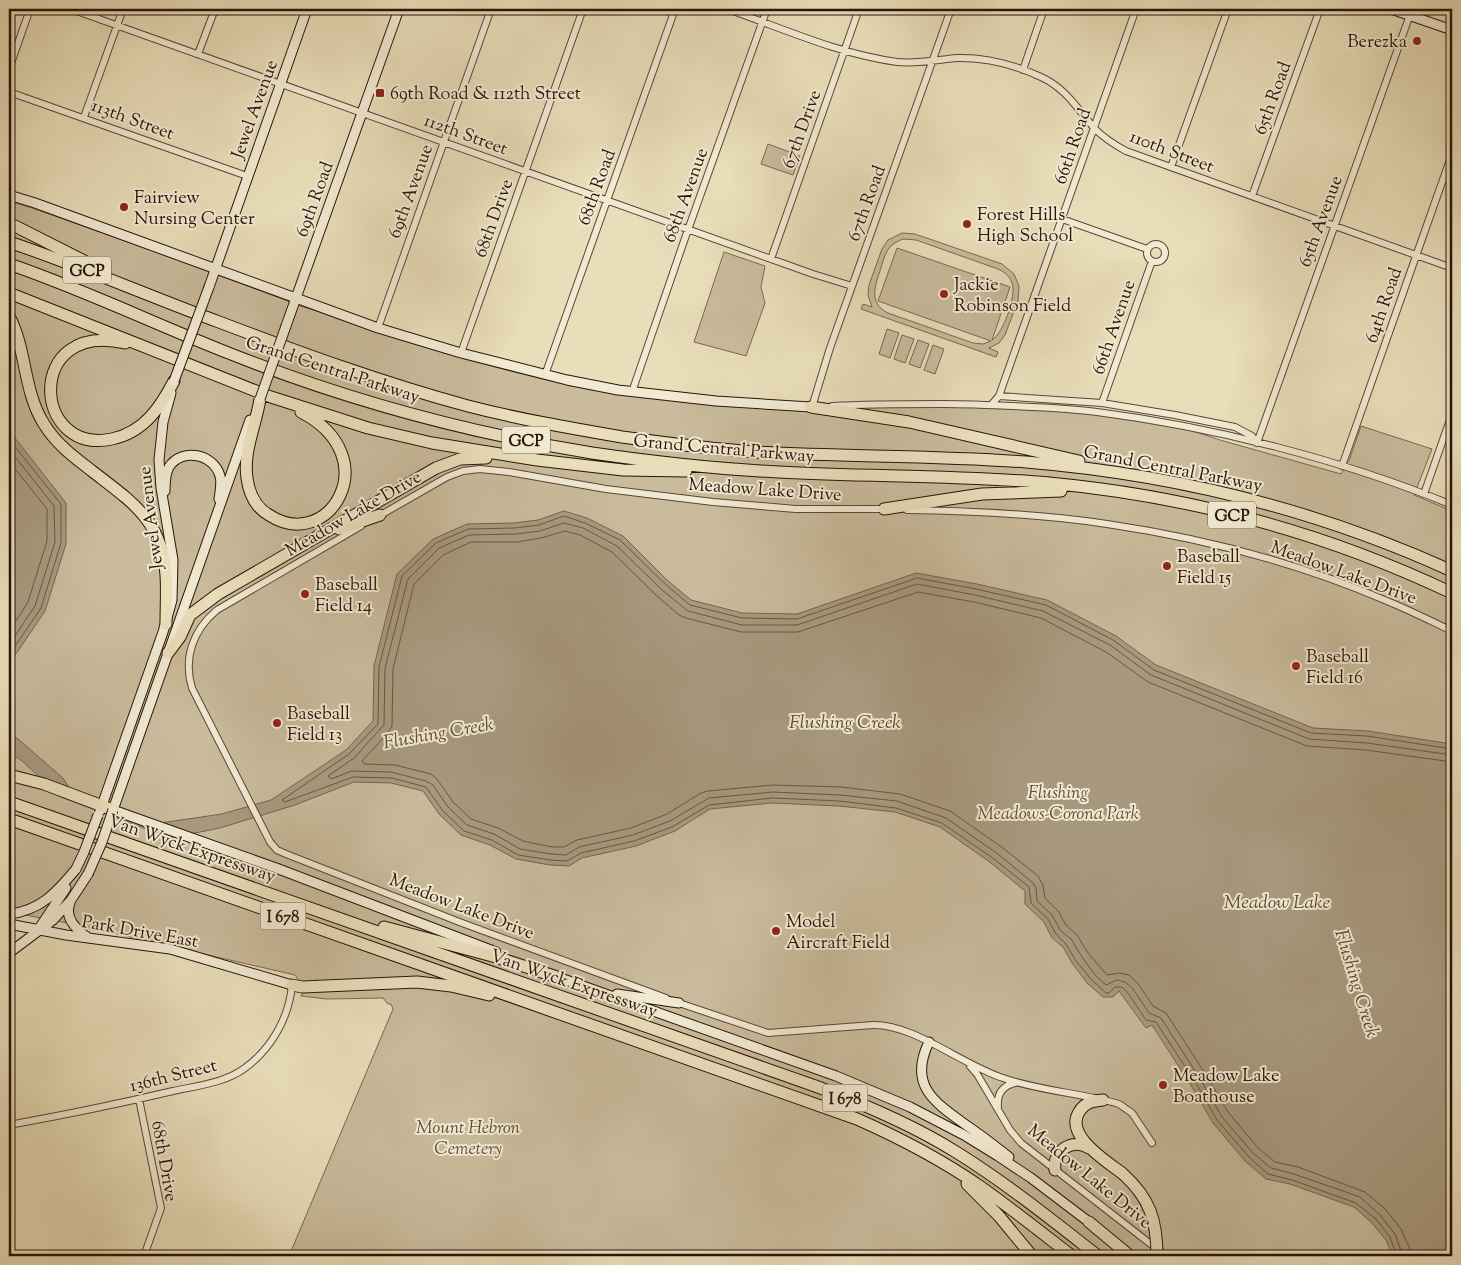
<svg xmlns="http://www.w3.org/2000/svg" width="1461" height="1265" font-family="'Sorts Mill Goudy',serif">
  <rect width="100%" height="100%" fill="#e9deba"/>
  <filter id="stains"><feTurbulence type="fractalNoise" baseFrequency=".004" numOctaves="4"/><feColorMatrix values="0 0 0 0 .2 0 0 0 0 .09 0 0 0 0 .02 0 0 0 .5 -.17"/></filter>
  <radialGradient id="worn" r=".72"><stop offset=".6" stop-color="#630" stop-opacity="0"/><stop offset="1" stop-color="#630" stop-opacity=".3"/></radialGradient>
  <path fill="#c9bb9c" stroke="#7a6752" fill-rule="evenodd" d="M768,144L800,156L793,175L761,164Z
    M9,201L32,208L202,268L303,307L567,380L811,407L992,404L1096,411L1176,425L1220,440L1341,474L1350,458L1361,426L1432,449L1414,495L1452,511V1256H289L393,1009L391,1004H388L383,998L327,999L301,996L304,991L351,989L317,980L304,983L300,982L295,975L104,931L90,929V927L84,926L9,912Z
    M902,233L915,234L1002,264L1014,274L1019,286L1018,301L1005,335L999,343L989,348L998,352L996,357L861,309L863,304L872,307L868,295L869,285L882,249L888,240ZM903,239L916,240L998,269C1004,272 1010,276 1012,283C1017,295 1003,334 992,340L1010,287L897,248L878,301L991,341L983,344L973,343L888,313C868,303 875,285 881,268C883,261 885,253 890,247C894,243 898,241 903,239Z
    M724,252L765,266L761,287L765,303L746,356L694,342Z
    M887,329L899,333L890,358L879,354Z
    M902,335L914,339L905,363L894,359Z
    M918,340L929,344L920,368L909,364Z
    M933,345L944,349L935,374L924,370Z"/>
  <path fill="#a8997e" stroke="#76634f" d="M9,436L15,438L66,503V544L45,611L18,651L9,662Z
    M564,511L587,518L623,536L668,581L691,600L742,613L797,614L916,573L977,584L1047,600L1116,636L1156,665L1313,728L1368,731L1452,744V1256H1393L1386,1240L1372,1223L1354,1207L1290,1184L1266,1179L1245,1161L1213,1123L1192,1087L1152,1025L1146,1028L1119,991L1113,997H1103L1087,983L1072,963L1063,947L1052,938L1044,922L1025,904V891L991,863L940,827L895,812L839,806L772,803L710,809L675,831L636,846L582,858L569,866L550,865L516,859L490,845L461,835L439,814L423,791L391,783L354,782L295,805L220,828L170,838L61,797L22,761L9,752V730L10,732L63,778L70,789L160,823L222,814L271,800L346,750L373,721L374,666L397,574L433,539L467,524L514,523L538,520Z"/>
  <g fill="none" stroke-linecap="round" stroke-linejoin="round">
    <path stroke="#6a5644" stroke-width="1" d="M9,442L12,443L61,504V543L41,608L9,655
      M9,449L54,506L55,542L35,606L9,645
      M9,461L47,509V541L28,602L9,632
      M1397,1256L1390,1237L1376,1219L1356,1203L1292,1180L1268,1174L1249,1157L1217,1120L1197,1085L1156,1022L1146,1020L1128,993L1122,987H1115L1109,993H1106L1091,979L1076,961L1066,944L1056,934L1048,919L1031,903L1029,887L994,859L942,823L896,808L840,801L772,798L709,805L672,827L634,841L581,853L567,861L550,860L518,855L492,840L464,831L443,811L426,787L392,778L353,777L285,802L282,800L349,754L378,724L379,667L402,576L436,543L468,529L515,528L539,525L564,516L585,523L620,540L665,584L690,605L742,618L797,619L917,578L976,589L1046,605L1113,640L1154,670L1311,733L1367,736L1452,749
      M1403,1256L1395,1234L1380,1215L1360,1197L1294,1174L1271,1168L1253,1153L1222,1117L1202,1082L1161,1018L1149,1013L1133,989L1125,982L1117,980L1106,985L1095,975L1082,957L1071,939L1060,930L1052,915L1037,901L1036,888L1033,883L998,854L946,818L897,801L840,795L773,792L709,798L670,821L633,835L579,847L566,855L551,854L520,849L494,834L467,825L448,807L433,785L426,781L391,772L352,771L331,779L328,776L354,758L384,725L385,668L408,579L439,548L469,535L516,534L540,531L564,523L583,528L617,546L661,589L688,611L742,625H797L917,584L975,595L1043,611L1110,645L1151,675L1309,739L1367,743L1452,755
      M1411,1256L1410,1249L1401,1229L1385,1209L1365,1192L1298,1167L1275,1162L1258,1148L1228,1112L1208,1078L1166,1013L1153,1006L1139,985L1129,975L1120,973L1107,975L1088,953L1077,935L1066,925L1058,911L1045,898L1043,885L1038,876L1003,848L950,811L900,794L841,787L773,785L708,791L701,793L667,814L631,828L577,840L564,847H552L523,841L498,828L471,819L453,802L437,779L431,774L395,765L364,764L362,761L387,734L392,726L393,669L414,584L443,555L471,542H517L541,538L565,531L580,535L612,552L656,595L679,615L686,618L741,632H798L918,592L974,602L1041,618L1106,652L1148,682L1307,746L1366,750L1452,762"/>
    <g stroke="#5a4635" stroke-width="8">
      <path id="street" d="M71,9L813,274L852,286
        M727,9C782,28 838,54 897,62C919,64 935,60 957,58C986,57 1015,65 1041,77C1066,88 1078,110 1095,129C1104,138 1115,145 1126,151L1452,268
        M198,54L215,9
        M9,69L30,9
        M1023,70L1044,9
        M9,92L247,176
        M84,117L123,9
        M1171,167L1228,9
        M1252,196L1320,9
        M1062,219L1147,249
        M1147 253a9 9 0 1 1 18 0a9 9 0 1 1-18 0Z
        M771,259L859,9
        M378,328L491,9
        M461,353L583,9
        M545,375L675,9
        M632,392L684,241L767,9
        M999,396L1102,403L1175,415L1235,427L1252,436L1257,443
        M1102,403L1152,261
        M992,404L999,396L1136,9
        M832,406C868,404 905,404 942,404C979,404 1015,406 1052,408C1067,409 1082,410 1097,412C1214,427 1343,460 1452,505
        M812,407L830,348L951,9
        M1257,443L1412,9
        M1342,466L1452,154
        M1424,494L1452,414
        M907,510C974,511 1041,514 1107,524C1202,538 1299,563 1387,601C1409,610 1431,621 1452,631
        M379,516L447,477L463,471L480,469L509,472L606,489L713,502L796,509H887
        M361,526L217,610C193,630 183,658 192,688L270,842L277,850L286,854L462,923L666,998
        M676,1002L768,1033L873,1025C914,1024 962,1065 1003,1078C1040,1091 1081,1093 1119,1104L1132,1113L1152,1143
        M970,1066L977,1074L1010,1130L1021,1143L1166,1256
        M139,1099L161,1208L144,1256
        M998,1106C997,1094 1002,1086 1015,1083
        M9,1125C64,1115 118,1104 173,1091C196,1086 225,1083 245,1068C271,1049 289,1018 292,985"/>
    </g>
    <g stroke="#2b1309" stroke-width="11">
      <path id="secondary" d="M1391,9L1452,30
        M9,195L35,203L378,328L461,353L567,380L618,390L716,401L811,407
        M209,287L307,9
        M286,326L399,9
        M250,420L113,810L276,868L496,952
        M165,491C165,483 165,474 169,467C182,447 214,454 220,476C222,483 220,492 219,499
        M100,811L163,632L172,600L173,560L161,488L159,460L163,422L171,393
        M70,903C64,918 76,929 87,937
        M9,914C40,911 57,892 76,869
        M9,924L66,935L170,949L292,985
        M40,927L66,888
        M9,953L53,920L71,900L88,874
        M552,975L836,1076L910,1107L964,1135L998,1156L1031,1178L1093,1225
        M617,994L679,1003
        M929,1042C908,1085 934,1102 966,1125C981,1135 995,1146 1009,1157"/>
    </g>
    <g stroke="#2b1309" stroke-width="13">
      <path id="highway" d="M9,223L96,267
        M9,242C80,266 149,296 219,322C301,353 383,383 468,406C518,419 570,428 622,437C666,443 711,449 756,452C846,457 936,455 1026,462C1173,474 1318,510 1452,571
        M9,264C85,290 157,325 231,354C347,400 469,433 592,453C654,462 716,469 779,472C869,477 959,475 1049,483C1188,496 1326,533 1452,593
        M9,293L271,397L368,428L432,443L537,460L623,470L686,471
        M9,316C27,350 23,391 44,424C56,444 74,457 92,471C132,502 162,520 166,575C167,591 166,608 166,624
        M125,343C24,320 32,456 112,439C144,432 160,408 174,381
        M260,399C256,425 243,451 247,478C249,493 255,507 269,515C329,554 388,457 301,412
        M811,407L909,422L1079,461
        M884,509L982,494L1061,491
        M339,529L380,515
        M168,653L180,637L190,615L218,594L436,468L460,459L486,458
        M9,775L44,784L113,810
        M9,802L818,1087C866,1105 913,1125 956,1152C1006,1183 1052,1220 1098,1256
        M9,819L857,1119C900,1138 942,1160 981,1187C1012,1209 1042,1233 1072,1256
        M384,927L496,957L557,977
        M292,985L302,987L417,982L451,986L489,995
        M1103,1100C1093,1101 1085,1102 1079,1112C1064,1136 1108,1162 1123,1174
        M1055,1170C1052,1151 1072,1138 1089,1148
        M967,1184L999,1216L1032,1256
        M1089,1222L1130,1256"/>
    </g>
    <use href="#street" stroke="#f1ead2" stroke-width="6"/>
    <use href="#secondary" stroke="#f1ead2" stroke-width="9"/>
    <use href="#highway" stroke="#e9deba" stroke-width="11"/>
    <g stroke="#2b1309" stroke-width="11" stroke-linecap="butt">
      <path id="secondary-bridge" d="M174,381L209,287
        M260,399L286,326
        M76,869L84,852L98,815
        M88,874L102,842L113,810"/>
    </g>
    <g stroke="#2b1309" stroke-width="13" stroke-linecap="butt">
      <path id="highway-bridge" d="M1123,1174C1150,1198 1157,1221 1157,1256"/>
    </g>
    <use href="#secondary-bridge" stroke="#f1ead2" stroke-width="9"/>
    <use href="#highway-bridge" stroke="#e9deba" stroke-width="11"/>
  </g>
  <g fill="#8f2418" stroke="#f1ead2" stroke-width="2">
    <circle cx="1417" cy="41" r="5"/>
    <rect x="375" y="88" width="10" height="10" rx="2.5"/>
    <circle cx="124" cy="207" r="5"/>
    <circle cx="967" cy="224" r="5"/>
    <circle cx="944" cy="294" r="5"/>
    <circle cx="1167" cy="566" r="5"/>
    <circle cx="305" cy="594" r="5"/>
    <circle cx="1296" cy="666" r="5"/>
    <circle cx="277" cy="723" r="5"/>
    <circle cx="776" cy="931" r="5"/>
    <circle cx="1163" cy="1085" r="5"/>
  </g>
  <g text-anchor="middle" stroke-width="4" stroke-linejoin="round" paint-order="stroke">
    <g fill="#f1ead2" stroke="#665445" stroke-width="1">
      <rect x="63" y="256.5" width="48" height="27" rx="4"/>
      <rect x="502" y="426.5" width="48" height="27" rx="4"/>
      <rect x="1208" y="501.5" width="48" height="27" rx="4"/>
      <rect x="260.5" y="902.5" width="45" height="27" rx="4"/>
      <rect x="822.5" y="1084.5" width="45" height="27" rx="4"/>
    </g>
    <g font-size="16" font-weight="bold" fill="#2b1309">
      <text x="87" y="276">GCP</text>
      <text x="526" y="446">GCP</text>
      <text x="1232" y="521">GCP</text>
      <text x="283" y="922">I 678</text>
      <text x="845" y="1104">I 678</text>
    </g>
    <g font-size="18" fill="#2b1309" stroke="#f1ead2" text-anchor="start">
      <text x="1407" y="47" text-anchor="end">Berezka</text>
      <text x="390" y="99">69th Road &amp; 112th Street</text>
      <text x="134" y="203">Fairview<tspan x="134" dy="21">Nursing Center</tspan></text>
      <text x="977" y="220">Forest Hills<tspan x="977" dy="21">High School</tspan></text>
      <text x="954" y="290">Jackie<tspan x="954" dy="21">Robinson Field</tspan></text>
      <text x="1177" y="562">Baseball<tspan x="1177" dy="21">Field 15</tspan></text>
      <text x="315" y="590">Baseball<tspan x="315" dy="21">Field 14</tspan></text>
      <text x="1306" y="662">Baseball<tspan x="1306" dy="21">Field 16</tspan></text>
      <text x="287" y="719">Baseball<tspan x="287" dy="21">Field 13</tspan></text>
      <text x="786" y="927">Model<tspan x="786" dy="21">Aircraft Field</tspan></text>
      <text x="1173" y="1081">Meadow Lake<tspan x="1173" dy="21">Boathouse</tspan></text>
    </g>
    <g font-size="18" fill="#2b1309" stroke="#f1ead2">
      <text transform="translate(1272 98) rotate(-70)" y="6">65th Road</text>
      <text transform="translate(254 109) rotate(-70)" y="6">Jewel Avenue</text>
      <text transform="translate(133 119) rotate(20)" y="6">113th Street</text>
      <text transform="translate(801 129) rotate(-70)" y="6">67th Drive</text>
      <text transform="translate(466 134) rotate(20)" y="6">112th Street</text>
      <text transform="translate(1072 146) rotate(-71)" y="6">66th Road</text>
      <text transform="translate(1172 151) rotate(21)" y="6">110th Street</text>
      <text transform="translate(596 187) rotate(-70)" y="6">68th Road</text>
      <text transform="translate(410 191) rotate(-70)" y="6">69th Avenue</text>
      <text transform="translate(685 195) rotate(-70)" y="6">68th Avenue</text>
      <text transform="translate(314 199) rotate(-70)" y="6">69th Road</text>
      <text transform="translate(866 203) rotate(-70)" y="6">67th Road</text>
      <text transform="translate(493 218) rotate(-70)" y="6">68th Drive</text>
      <text transform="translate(1320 221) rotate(-70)" y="6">65th Avenue</text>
      <text transform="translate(1383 305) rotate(-71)" y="6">64th Road</text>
      <text transform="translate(1113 327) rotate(-71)" y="6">66th Avenue</text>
      <text transform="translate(333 369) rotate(18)" y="6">Grand Central Parkway</text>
      <text transform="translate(724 448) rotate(5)" y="6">Grand Central Parkway</text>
      <text transform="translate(1173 468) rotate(11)" y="6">Grand Central Parkway</text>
      <text transform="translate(765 489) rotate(4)" y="6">Meadow Lake Drive</text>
      <text transform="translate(353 513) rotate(-30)" y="6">Meadow Lake Drive</text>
      <text transform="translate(150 518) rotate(-97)" y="6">Jewel Avenue</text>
      <text transform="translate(1344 572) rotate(20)" y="6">Meadow Lake Drive</text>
      <text transform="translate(192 848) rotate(19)" y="6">Van Wyck Expressway</text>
      <text transform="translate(462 906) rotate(21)" y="6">Meadow Lake Drive</text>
      <text transform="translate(140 931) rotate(10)" y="6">Park Drive East</text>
      <text transform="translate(574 983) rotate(19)" y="6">Van Wyck Expressway</text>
      <text transform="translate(173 1075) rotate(-14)" y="6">136th Street</text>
      <text transform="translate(165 1161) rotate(80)" y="6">68th Drive</text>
      <text transform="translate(1090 1176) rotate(39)" y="6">Meadow Lake Drive</text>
    </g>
    <g font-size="18" font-style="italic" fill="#624e3c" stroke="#f1ead2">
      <text x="1058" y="798">Flushing<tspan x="1058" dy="21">Meadows-Corona Park</tspan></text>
      <text x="468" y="1133">Mount Hebron<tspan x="468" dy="21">Cemetery</tspan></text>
    </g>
    <g font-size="19" font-style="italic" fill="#5d4938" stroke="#f1ead2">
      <text x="845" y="728">Flushing Creek</text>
      <text transform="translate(438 732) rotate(-10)" y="7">Flushing Creek</text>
      <text x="1277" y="908">Meadow Lake</text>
      <text transform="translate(1358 983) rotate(73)" y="7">Flushing Creek</text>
    </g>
  </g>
  <rect width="1461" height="1265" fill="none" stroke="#e9deba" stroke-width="30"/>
  <rect x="10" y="10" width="1441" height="1245" fill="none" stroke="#2b1309" stroke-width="2.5"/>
  <rect x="15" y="15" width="1431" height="1235" fill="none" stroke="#2b1309"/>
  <rect width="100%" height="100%" filter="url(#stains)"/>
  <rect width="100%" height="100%" fill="url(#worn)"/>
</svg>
